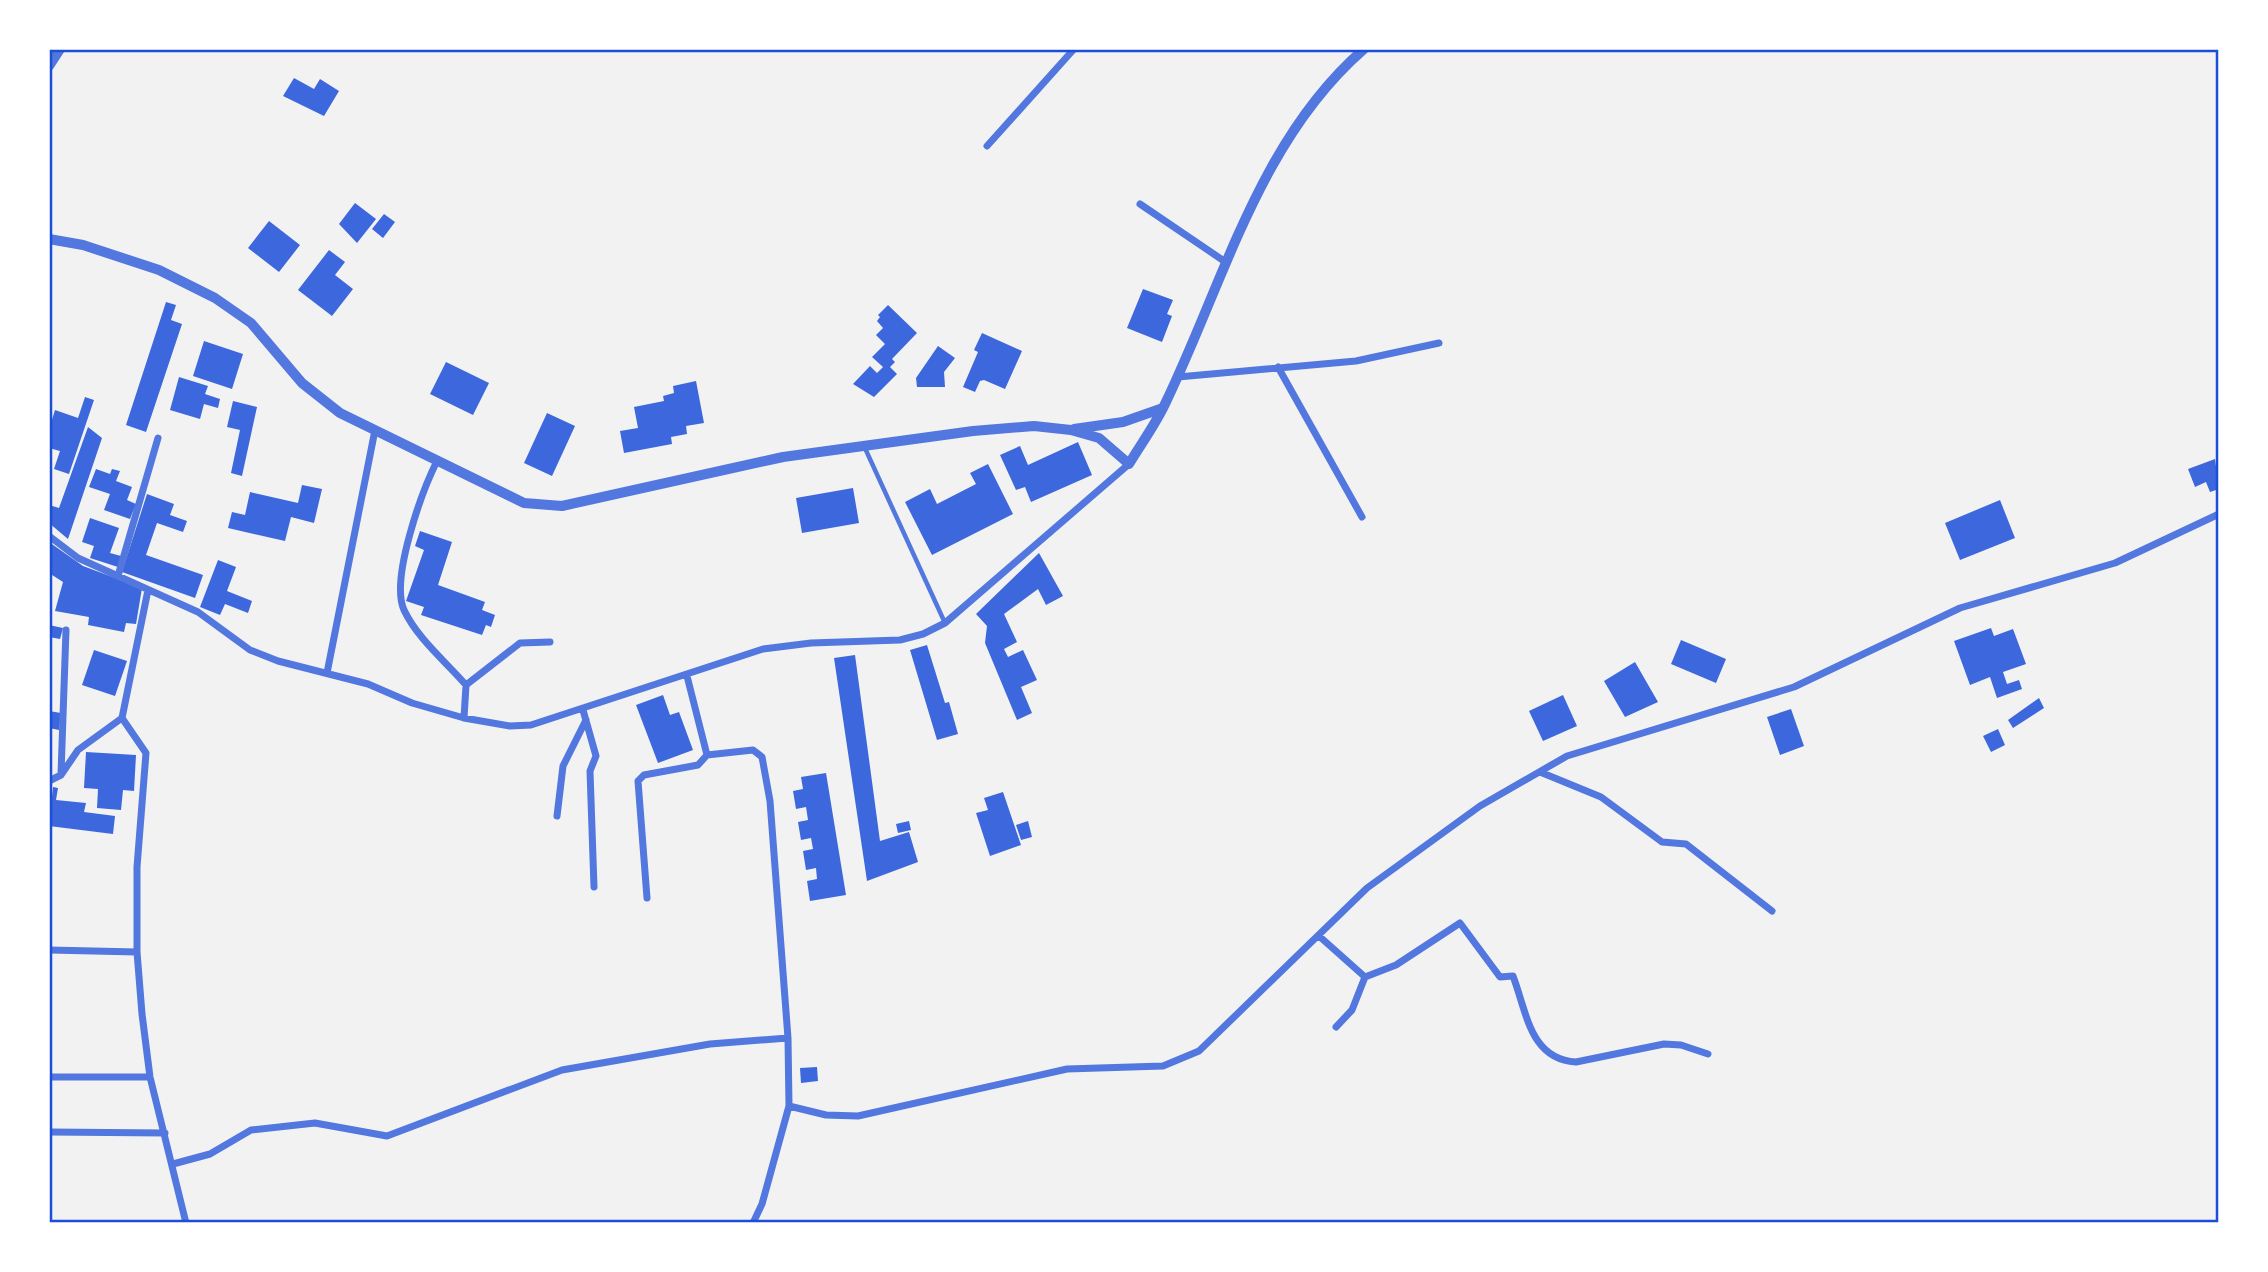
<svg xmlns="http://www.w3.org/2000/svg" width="2268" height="1272" font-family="'Golos Text',sans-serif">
  <rect width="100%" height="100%" fill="#f2f2f2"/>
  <path fill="#3d67dc" d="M294,78L314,89L320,79L339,91L324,116L283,96Z
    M355,203L376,219L357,243L339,224Z
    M384,214L395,222L383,238L372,229Z
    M269,221L300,245L279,272L248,248Z
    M329,250L345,262L335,275L353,289L332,316L298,290Z
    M1143,289L1173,300L1167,314L1172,316L1162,342L1127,328Z
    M166,302L176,305L171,320L182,324L146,432L126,425Z
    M888,305L917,333L892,359L895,362L890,367L897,374L874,397L853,384L870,366L877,373L883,367L872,357L885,344L876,335L883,328L877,321L880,317L878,315Z
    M982,333L1022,351L1005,389L984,380L980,381L975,392L963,387L978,352L974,350Z
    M204,341L243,354L232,389L193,376Z
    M938,346L955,358L944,372L945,387H917L916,378Z
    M446,362L489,383L473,415L430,394Z
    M179,377L208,386L205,394L220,399L218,408L204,404L200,419L170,410Z
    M696,381L704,423L686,426L687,434L671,437L672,444L624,453L620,431L638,428L634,407L664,401L663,396L674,393L673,386Z
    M85,397L94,400L69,474L54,469L60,451L49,448V429L55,410L78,418Z
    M233,401L257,407L242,476L231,473L240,430L227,427Z
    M547,413L575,426L552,476L524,463Z
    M88,427L102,438L68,539L49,523V505L59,508Z
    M1078,442L1092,475L1031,502L1025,487L1016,490L1000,455L1020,446L1028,465Z
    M2215,459L2219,489L2210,492L2206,482L2195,487L2188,469Z
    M988,464L1013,514L932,555L905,502L930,489L937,504L976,484L970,473Z
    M96,469L110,474L112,469L120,471L116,481L132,487L127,500L136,504L130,519L104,510L110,494L89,487Z
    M302,485L322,489L314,523L291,517L285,541L228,528L232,512L245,515L250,492L298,503Z
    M853,488L859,523L802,533L796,498Z
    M147,494L174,504L170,515L187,521L183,532L157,523L146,555L203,575L195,598L122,572Z
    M2000,500L2015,538L1960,560L1945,523Z
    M90,518L119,528L110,553L121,556L118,567L90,558L94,546L82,542Z
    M420,531L452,542L438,585L485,602L482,610L495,615L491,627L486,625L482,635L421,615L424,607L406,601L424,550L415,546Z
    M49,542L83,566L142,588L136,624L126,623L124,632L88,625L89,617L55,611L63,582L49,573Z
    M1039,553L1063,596L1046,605L1038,589L1004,614L1017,642L1004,649L1008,657L1023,650L1037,680L1021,687L1032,713L1017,720L985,643L987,626L976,614Z
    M218,560L236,567L227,591L252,601L248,613L225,604L220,615L200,607Z
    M49,625L63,628L60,639L49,637Z
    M1991,628L1994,636L2013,629L2026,664L2003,672L2007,684L2019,680L2022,689L1997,698L1990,677L1970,685L1954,641Z
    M1681,640L1726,659L1716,683L1671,664Z
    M927,645L945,703L949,702L958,734L937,740L910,650Z
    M94,650L127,661L115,696L82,685Z
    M855,655L880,841L909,832L918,862L867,881L834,658Z
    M1635,662L1658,702L1625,717L1604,681Z
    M663,695L670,715L679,712L693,750L658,763L636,705Z
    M1563,695L1577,726L1543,741L1529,711Z
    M2039,698L2044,708L2013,728L2008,720Z
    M1791,709L1804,746L1780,755L1767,717Z
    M49,711L61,713L59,730L49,728Z
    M1998,729L2005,745L1991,752L1983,736Z
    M86,752L136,755L134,791L123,790L121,810L97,808L98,789L84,788Z
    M826,773L846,895L810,901L807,881L817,879L816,868L806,870L803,851L813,849L811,838L801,840L798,822L808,820L806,807L796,809L793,791L803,789L801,777Z
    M53,787L58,788L56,800L86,803L84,812L115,816L113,834L49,826Z
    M1003,792L1021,845L990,856L976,813L988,810L984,798Z
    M909,821L911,830L898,833L896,824Z
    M1028,821L1032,837L1021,840L1016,825Z
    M817,1067L818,1081L801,1083L800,1068Z"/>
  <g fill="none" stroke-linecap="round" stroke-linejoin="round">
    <path stroke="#5277de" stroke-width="4.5" d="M864,446L945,623"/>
    <path stroke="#5277de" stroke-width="7" d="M987,146L1074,49
      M1140,204L1227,263
      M1278,367L1362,517
      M1178,377L1356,361L1439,343
      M437,461C422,491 390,579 404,610C417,638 446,662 466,685L464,718
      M49,536L78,558L198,612L250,650L278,661L368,684L412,703L464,718L510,726L531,725L763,649L811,643L900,640L923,634L945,623L1129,464
      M118,576L158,438
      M327,673L375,430
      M687,676L707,755L753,750L762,757L770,801L788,1038L789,1106L762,1204L753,1223
      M466,685L520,643L550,642
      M583,710L596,756L590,771L594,887
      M122,718L146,753L137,867V952L142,1014L150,1077L186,1223
      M1540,772L1601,797L1662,842L1686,844L1772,911
      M61,774L66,630
      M49,781L61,775L78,750L122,718L148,590
      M557,816L563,766L586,720
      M647,898L638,781L644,775L698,765L707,755
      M1319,936L1365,977L1396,965L1460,923L1500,977L1513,976C1527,1013 1530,1059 1576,1062L1664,1044L1681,1045L1708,1054
      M49,950L137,952
      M1336,1027L1352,1010L1365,977
      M49,1077H150
      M789,1106L826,1115L858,1116L1067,1069L1163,1066L1199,1051L1367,888L1480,806L1567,756L1794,687L1960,608L2115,563L2219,514
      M49,1132L165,1133
      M173,1164L210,1154L251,1130L315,1123L387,1136L562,1070L710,1044L788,1038"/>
    <path stroke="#5277de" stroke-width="10" d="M49,66L60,49
      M49,239L83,245L159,270L215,298L251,323L302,383L340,413L524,503L562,506L783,457L973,431L1034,426L1071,430L1099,438L1129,464C1141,444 1155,425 1165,404C1224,282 1259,140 1364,49
      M1074,429L1123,422L1163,408"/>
  </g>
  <rect width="2268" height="1272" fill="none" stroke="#ffffff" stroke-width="102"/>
  <rect x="51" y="51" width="2166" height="1170" fill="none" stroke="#1d4ed8" stroke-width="2.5"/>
</svg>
